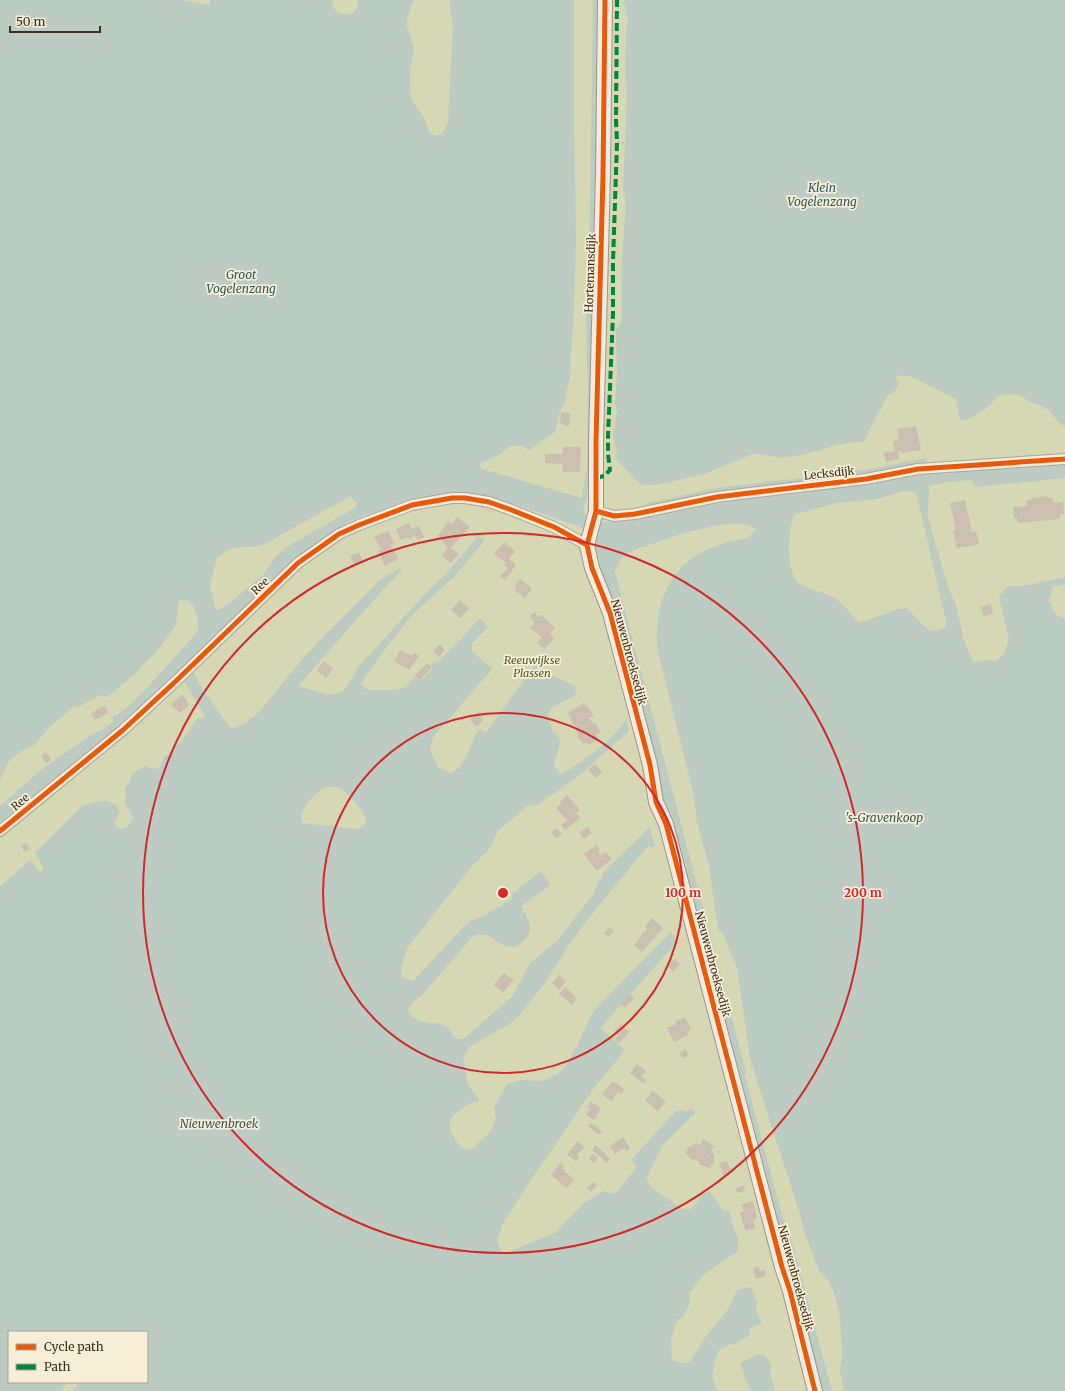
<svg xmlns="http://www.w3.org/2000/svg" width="1065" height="1391" font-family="Merriweather,serif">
  <rect width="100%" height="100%" fill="#e7e0d1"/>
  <path fill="#d6d7b3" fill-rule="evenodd" d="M0,0H1065V1391H0ZM9,1332H147V1382H9Z"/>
  <path fill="#bcccc2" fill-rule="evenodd" d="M0,0H181L210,5V0H332C331,13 348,21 356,9C357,7 358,3 358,0H415L411,5L407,19V26L414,49L410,68V91L412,100L424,118L430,133L436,136C444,134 446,127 448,121L453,24L449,0H574V115L576,239L574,308L570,375L564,405L560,411L555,432L529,450L523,446H510L499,455L481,463L479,466L482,469L582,498L587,467L588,386L586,330L590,217L593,0H599L597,193L590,473L587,498L583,509L588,522L599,524L605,522L635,520L681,510L741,499L866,484L898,478L941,472C947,475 950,475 956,471L1065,464V478L977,487L971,480L946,482L929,486L928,517L946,581L956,606L964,641L972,659L975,662L989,660L996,661L1004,654L1009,640L999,596L1008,586C1027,587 1046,581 1065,577V585L1053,586L1051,595L1048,600V602H1051V607L1057,616L1065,618V1391H844L840,1372L842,1354L841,1335L839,1311L835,1295L829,1281L820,1272L816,1263L805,1234L798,1207L771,1125L750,1058L737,967L723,934L718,929L709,866L697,822L693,791L657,647C654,583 684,547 748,538L756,529C737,514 673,536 652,544C643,547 631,550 624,556C619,560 616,567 615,572L746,1072L745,1075L747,1084L782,1215L792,1242L832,1391H821L734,1078L609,590L599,567L596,550V531L586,529L526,508L506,503L453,494L419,498L394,505L352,520L324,537L294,560L217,636L116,730L0,823V806L41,770L89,736L105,728L113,722V717L124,710L147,688L198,631V621L194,607L188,600L179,601L176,625L160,647L134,675L107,697L100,695L82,705L73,707L50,727L33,746L22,751L8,762L0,780ZM905,491L916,492L946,621V627C927,639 920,619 906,608L898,609L859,623C851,614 843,603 833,597C822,591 808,591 799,583C785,572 788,530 794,515L807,511L837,503L873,500ZM350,496L357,503L355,508L285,548L274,559L264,574L227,605L221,609L216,610L210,585L217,558C221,555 226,551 230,549C242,545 254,548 265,544Z
    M624,0H1065V426L1060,424L1048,409L1030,402L1020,395L1009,394L998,396L989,406L977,414L967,420L960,421L956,399L910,376L902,375L894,378L900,382L894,392L888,395L863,442C848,441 835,446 820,450C809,453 798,456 787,457C775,459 765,453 753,454L704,474L656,485H642L638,482L616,459L617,453L613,435L617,411L615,404L617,371L616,341V329L621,322L622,259L625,218V195L623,191L627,93L625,74L626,30L628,21Z
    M478,536L484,541L453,578L413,614L383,652L360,684L368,690H395L406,687L415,676L420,681L433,668L431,665L436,661L438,662L460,640L480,618L488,627L472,643V651L492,669L433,737L430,751L439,768L451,773L460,767L470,749L475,735L481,728L486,733L535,664L545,672L575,686L576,695L551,708L548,716L553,732L559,737L560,743L554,765L560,775C579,764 617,738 626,719L629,731L576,778L537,805L527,806L498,831L490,848L471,867L408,947L401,967L402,977L412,981L415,979L468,922L481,917L512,899L513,893L541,871L551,885L521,906C524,912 529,919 530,926C531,938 519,949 507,946C493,944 492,930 473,936L423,994L411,1004L408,1010C417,1033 447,1013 453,1036L458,1039H463L512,997L530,963L558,940L592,896L604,872L650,827L655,847L648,846L591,915L569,945L545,983L518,1017L508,1025L469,1047L463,1057L468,1084L479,1100L478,1102C471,1102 468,1104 463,1108C442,1121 449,1131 461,1148L471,1150L491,1131L496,1118L494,1107L507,1084L521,1080L544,1081L563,1070L575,1050L594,1010L671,932L677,942L600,1028L625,1050L594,1088L529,1183L503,1223L497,1240L502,1252H509L556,1232L583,1204L603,1191L615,1194L637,1167L631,1160L675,1112L682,1110L687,1111L691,1108L695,1113L662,1146L646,1179L651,1187L682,1209H691L704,1194L709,1191L725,1212L729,1210L732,1224L738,1238V1251L703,1275L689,1294L690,1303L683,1317L677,1320L671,1339L672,1360L682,1363L690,1362L704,1339L729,1308L737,1290L751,1287L757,1301L756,1310L762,1324L749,1328L750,1334L738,1343L728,1345L719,1350L715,1360L712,1377L717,1391H72L80,1382H147V1332H9V1382H67L61,1391H0V886L30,860L40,872L44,868L35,853L82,806L93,802L107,801L116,805L120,812L114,823L116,827L122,829L129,825L134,819L125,803V788L129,784L132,774L145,766L152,769L160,768L163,758L181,742L196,720L205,716L184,681L192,671L197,677L198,683L225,721L230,727L235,728L248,721L259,712L305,656L341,619L380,580L399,568L402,570L381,592L298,686L328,695L343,692L356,671L358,667L428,591L447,573ZM332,786C345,787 361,807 366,819C365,825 362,828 356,829L302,823C298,812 311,797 320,791C323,788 328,787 332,786Z
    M758,1354H763L771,1364V1375L775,1391H752L745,1380L741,1363Z"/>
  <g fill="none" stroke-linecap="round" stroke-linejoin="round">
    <path stroke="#bcccc2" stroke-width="3.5" d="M648,505L716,490L865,472L925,460"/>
  </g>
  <path fill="#cbbfb2" d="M561,412L570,413L569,426H563V424H560Z
    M916,426L921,450L901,453V451H898L899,459L886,462L884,453L895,451L893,441L899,440L897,429Z
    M563,447H581L580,472H562L563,464L545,463V454H563Z
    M1048,496V498H1053V503L1063,502L1064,514H1060V519L1018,523L1017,518L1014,519L1013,507L1027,506L1026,500H1031V498Z
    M965,500L972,532L976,531L979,544L957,548L953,530H956L950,503Z
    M457,517L470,527L451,548L459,554L451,563L442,556L448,547L437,537L449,521L452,524Z
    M409,523L412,529L419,526L424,537L418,540L415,536L409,539L408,537L401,540L396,529Z
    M388,531L394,543L391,545L398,559L385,566L378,551L381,550L374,537Z
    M504,542L515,551L509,559L516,565L505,580L500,576L508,568L504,565L506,563L494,554Z
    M359,552L363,562L355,566L350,556Z
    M520,579L532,589L525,598L515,590L517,587L514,586Z
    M460,600L469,608L461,618L451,610Z
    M991,604L993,614L984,616L981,607Z
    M534,612L539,617L541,615L555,628L550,634L554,638L545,649L537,643L542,637L530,628L535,622L530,617Z
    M440,644L445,650L439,657L433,651Z
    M400,650L412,656L414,653L419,656L409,670L394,661Z
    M324,661L333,669L326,678L317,670Z
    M427,663L432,667L420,680L415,675Z
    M182,695L187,700L186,701L189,705L180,713L171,704Z
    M584,703L586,706L587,705L595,718L593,716L589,718L593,724L595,723L601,732L596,735L599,738L588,745L587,742L583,744L577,735L578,734L568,713Z
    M104,706L108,712L99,719V718L95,720L91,714L100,707L101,708Z
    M479,711L484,715L481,718L483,720L477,727L470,720Z
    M46,752L51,760L46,763L41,756Z
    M595,764L602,772L596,778L588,770Z
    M567,795L580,810L576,813L580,818L565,830L561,825L567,820L556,808L562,803L560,801Z
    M587,827L592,833L584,839L579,833Z
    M557,828L562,834L556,839L551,832Z
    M26,843L30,849L25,852L21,846Z
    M596,845L600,850L598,851L601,856L606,852L612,859L597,871L584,854Z
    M652,918L663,928L642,952L634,945L647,929L645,927Z
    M610,927L614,931L608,937L605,933Z
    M675,959L680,964L673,972L667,966Z
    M504,973L510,978L511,977L514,979L503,993L494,985Z
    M559,975L566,981L559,990L552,983Z
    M565,987L577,998L572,1005L559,994Z
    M630,994L634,998L625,1008L621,1004Z
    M685,1017L691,1030L687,1032L688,1035L674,1042L667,1028L676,1024L675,1022Z
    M621,1024L629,1032L619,1043L615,1039L618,1036L614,1032Z
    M686,1049L689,1055L682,1058L679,1053Z
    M637,1064L646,1071L641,1077L646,1080L643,1083L630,1073Z
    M613,1081L625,1090L621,1094L618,1092L611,1101L602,1094Z
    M653,1091L666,1101L658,1111L645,1101Z
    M591,1102L601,1108L594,1120L586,1115L590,1109L587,1107Z
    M591,1123L602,1131L599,1135L588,1126Z
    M623,1137L630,1148L626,1151L624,1148L615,1154L610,1146Z
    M703,1139L714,1146L710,1153H714V1164H711V1168L700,1165H699L700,1163L695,1159L693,1161L685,1152L688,1150L687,1148L697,1143L699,1146Z
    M578,1141L585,1147L577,1155L579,1158L576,1161L567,1155Z
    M596,1145L610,1159L607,1163L592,1150Z
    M593,1154L598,1158L594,1163L589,1159Z
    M727,1161L732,1172L723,1175L720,1163Z
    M560,1163L564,1166L563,1168L565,1170L564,1171L574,1179L567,1188L551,1175Z
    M594,1182L597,1186L590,1192L587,1187Z
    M744,1185L745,1191L737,1193L736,1188Z
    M753,1201L757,1218L753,1220L755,1228L745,1231L740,1212H744L742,1204Z
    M759,1266L760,1271L765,1270L766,1276L756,1279L753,1268Z"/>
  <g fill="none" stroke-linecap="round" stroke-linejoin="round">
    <g stroke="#ada599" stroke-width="12">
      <path id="street" d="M596,511L614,516L635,514L717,497L866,479L918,469L1065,459
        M0,831L123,730L176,681L298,563L339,534L359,525L412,505L452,498H465L489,502L509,509L554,527L587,545"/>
    </g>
    <g stroke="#9c958a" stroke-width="16">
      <path id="secondary" d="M605,0L603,175L596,441V511L587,545L592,568L610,613L650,765L656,802L666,824L782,1267L790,1291L815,1391"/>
    </g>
    <path stroke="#c8c2b9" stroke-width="2" stroke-dasharray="3 2" stroke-linecap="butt" d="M617,142L624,143
      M888,387L895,378
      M244,591L249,596
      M113,717L117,722"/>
    <use href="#street" stroke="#efebe3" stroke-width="10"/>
    <use href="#secondary" stroke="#efebe3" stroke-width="14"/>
    <path stroke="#00873e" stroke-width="4" stroke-dasharray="8 4" stroke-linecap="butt" d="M596,478L604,476L610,470L608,454V437L613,313V262L617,142L616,120L617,0"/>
    <g stroke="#f7eed8" stroke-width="8">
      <path id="cycleway" d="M605,0L603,175L596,441V511L587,545L592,568L610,613L650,765L656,802L666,824L782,1267L790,1291L815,1391
        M596,511L614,516L635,514L717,497L866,479L918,469L1065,459
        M0,831L123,730L176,681L298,563L339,534L359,525L412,505L452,498H465L489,502L509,509L554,527L587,545"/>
    </g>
    <use href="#cycleway" stroke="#e8590c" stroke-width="5"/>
  </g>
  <g fill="none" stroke="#d62828" stroke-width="2">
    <circle cx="503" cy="893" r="180"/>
    <circle cx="503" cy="893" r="360"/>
  </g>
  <g text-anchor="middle" stroke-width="3.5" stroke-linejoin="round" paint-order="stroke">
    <g font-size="11" fill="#3d2e20" stroke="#f7eed8">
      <text transform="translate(590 273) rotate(-88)" y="4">Hortemansdijk</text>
      <text transform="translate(829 473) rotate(-6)" y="4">Lecksdijk</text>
      <text transform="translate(260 586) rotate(-44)" y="4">Ree</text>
      <text transform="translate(629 652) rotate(75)" y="4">Nieuwenbroeksedijk</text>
      <text transform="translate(20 802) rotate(-40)" y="4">Ree</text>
      <text transform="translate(713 964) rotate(75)" y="4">Nieuwenbroeksedijk</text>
      <text transform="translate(796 1278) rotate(75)" y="4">Nieuwenbroeksedijk</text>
    </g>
    <g font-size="11" font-style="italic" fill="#4d5a26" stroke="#f7eed8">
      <text x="532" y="664">Reeuwijkse<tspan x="532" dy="13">Plassen</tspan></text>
    </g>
    <g font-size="12" font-style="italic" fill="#2f5d5a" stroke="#f7eed8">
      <text x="822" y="192">Klein<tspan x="822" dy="14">Vogelenzang</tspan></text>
      <text x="241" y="279">Groot<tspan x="241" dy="14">Vogelenzang</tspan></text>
      <text x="884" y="822">'s-Gravenkoop</text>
      <text x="219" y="1128">Nieuwenbroek</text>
    </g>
  </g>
  <circle cx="503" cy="893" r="6" fill="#d62828" stroke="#f7eed8" stroke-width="2"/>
  <g font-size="12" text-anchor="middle" font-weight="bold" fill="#d62828" stroke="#f7eed8" stroke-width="3.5" stroke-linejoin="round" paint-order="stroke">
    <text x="683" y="897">100 m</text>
    <text x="863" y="897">200 m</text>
  </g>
  <rect x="8" y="1331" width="140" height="52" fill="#f7eed8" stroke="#ada18e"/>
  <rect x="16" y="1344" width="20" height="6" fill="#e8590c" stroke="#ada18e"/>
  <text x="44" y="1351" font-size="12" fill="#3d2e20">Cycle path</text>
  <rect x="16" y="1364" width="20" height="6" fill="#00873e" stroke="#ada18e"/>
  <text x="44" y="1371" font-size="12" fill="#3d2e20">Path</text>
  <path d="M10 26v6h90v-6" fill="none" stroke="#3d2e20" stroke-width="2"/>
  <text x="16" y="26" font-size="12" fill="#3d2e20" stroke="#f7eed8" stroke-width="3" paint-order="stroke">50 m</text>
</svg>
